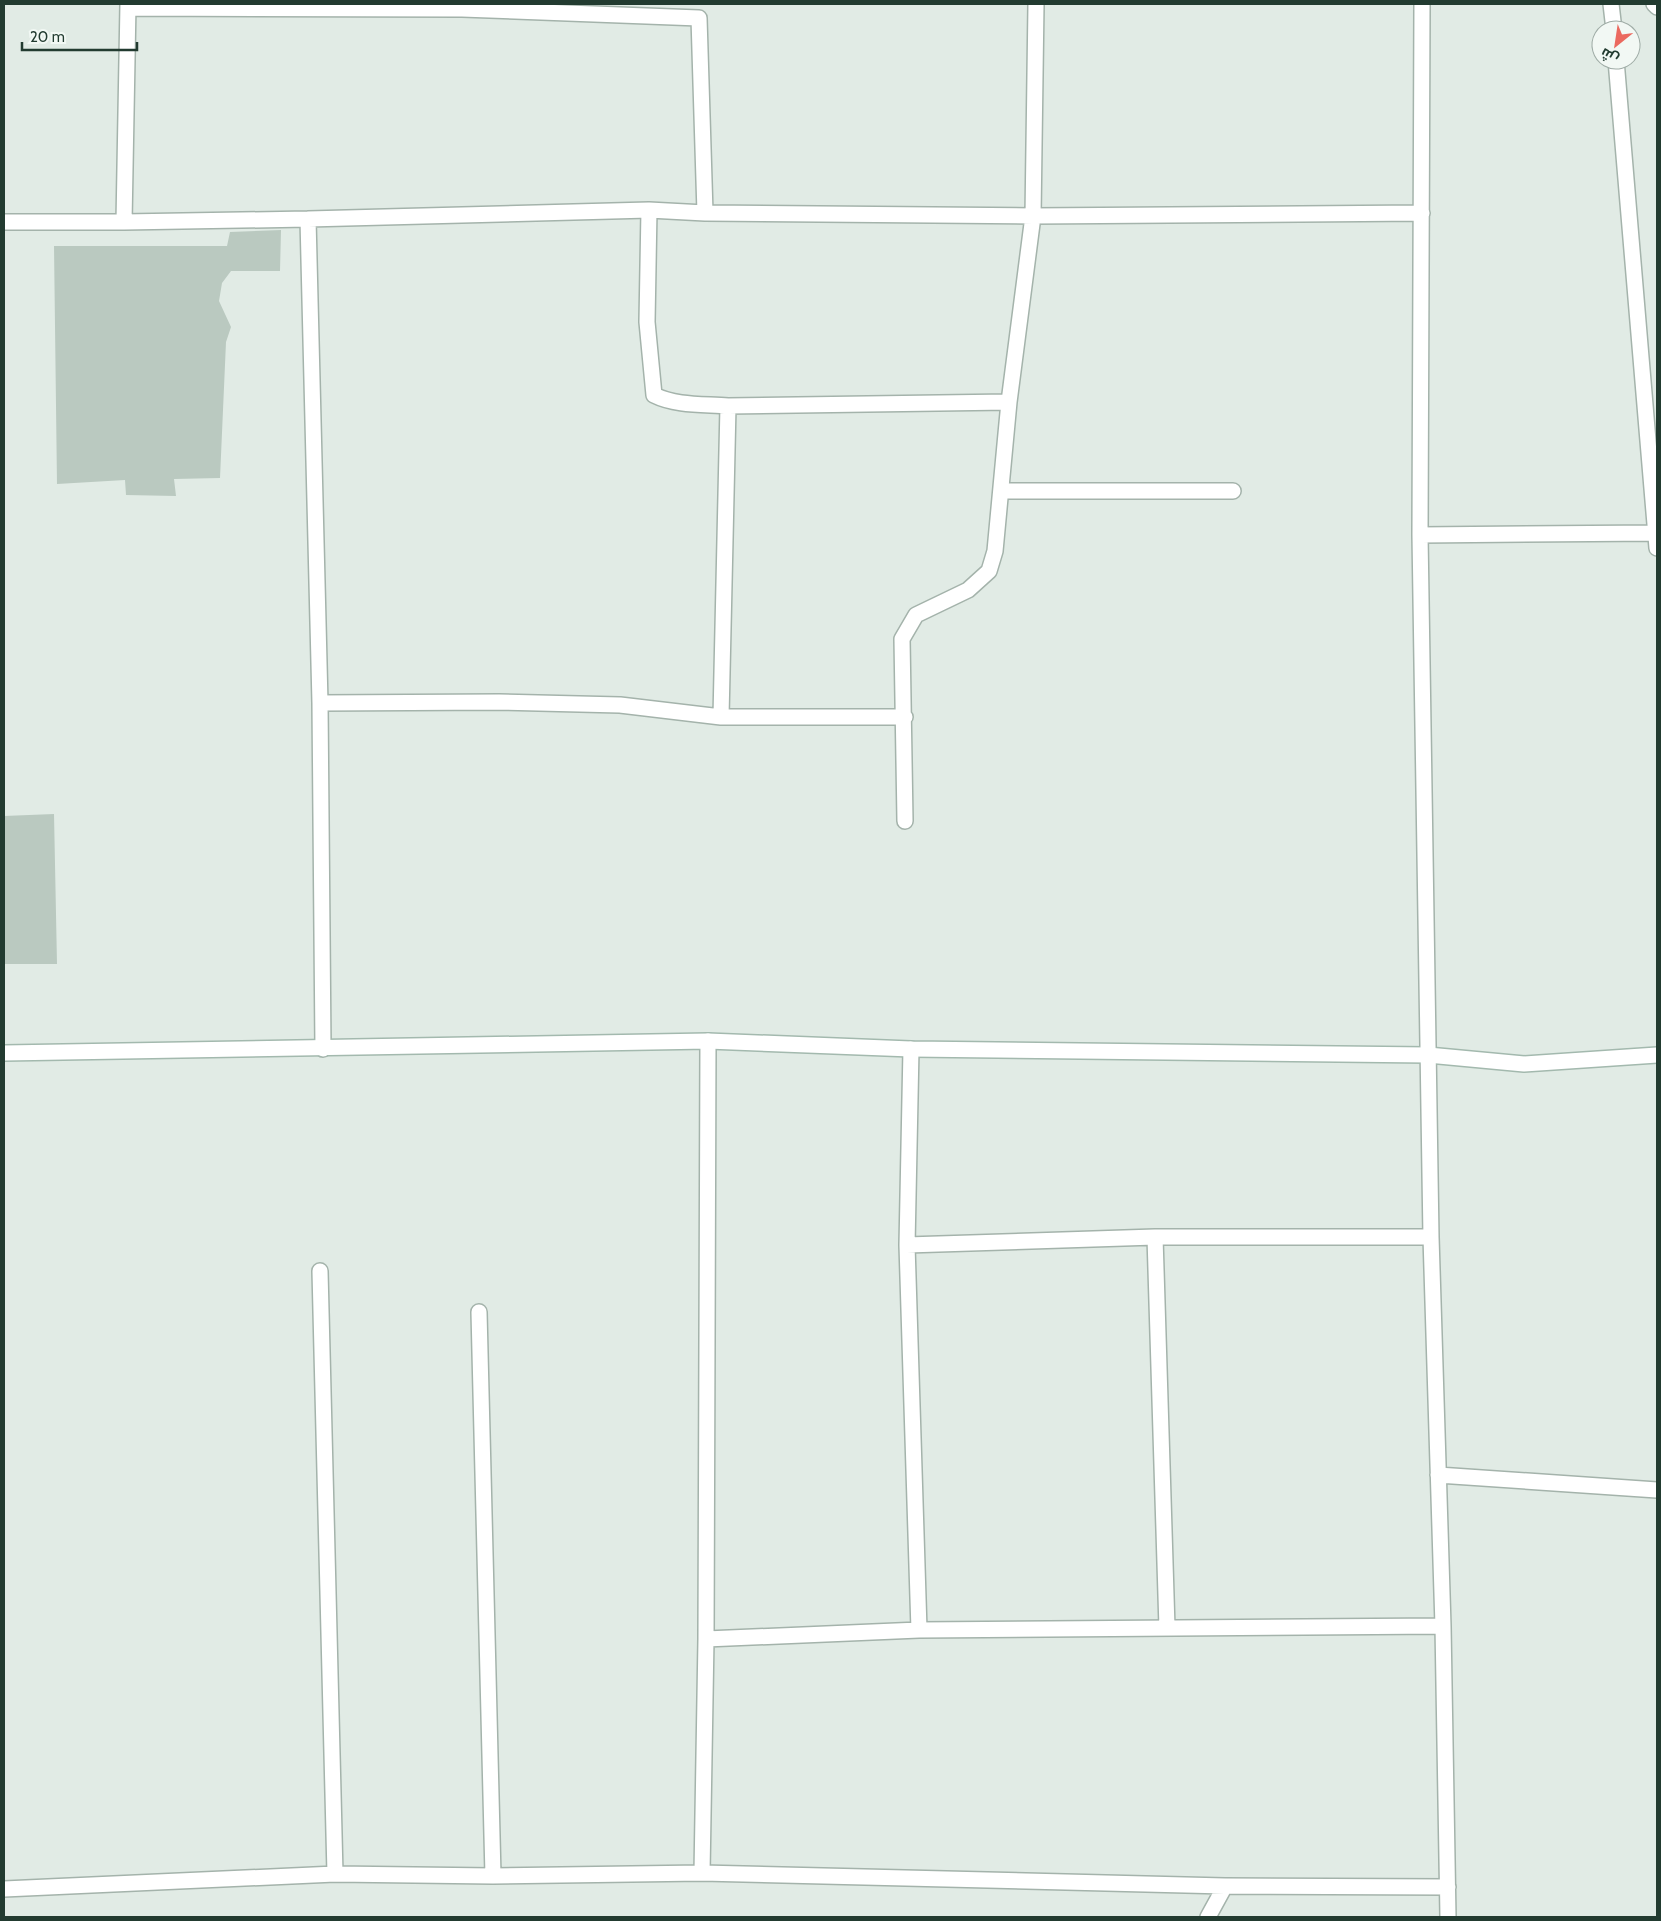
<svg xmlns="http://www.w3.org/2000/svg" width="1661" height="1921" font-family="Cabin,Cairo,sans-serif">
  <rect width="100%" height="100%" fill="#e1ebe5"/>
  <path fill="#bac9c0" d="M281,230L280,271H231L222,283L219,301L231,327L226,342L220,478L174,479L176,496L126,495L125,480L57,484L54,246H227L230,232Z
    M54,814L57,964H4V816Z"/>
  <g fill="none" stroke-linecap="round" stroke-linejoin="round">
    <g stroke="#a4b3ab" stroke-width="18">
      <path id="minor" d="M128,4L124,222L308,219L320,703L323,1049
        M1422,4L1420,535L1431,1237L1443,1626L1448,1917
        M1611,4L1614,30
        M1654,4L1657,7
        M128,8L462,9L699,18L705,213
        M1616,60L1657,548
        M649,210L647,322L654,395C676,406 704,404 728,406
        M308,219L649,210L705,213L1033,216L1422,213
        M4,222H124
        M1002,491H1233
        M1420,535L1657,533
        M320,703L499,702L620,705L721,717H905
        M721,717L728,406L1009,402
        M905,821L902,639L916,615L968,590L989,571L995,551L1009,402L1033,216L1036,4
        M911,1049L907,1245L919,1630L1443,1626
        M1155,1237L1167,1628
        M907,1245L1155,1237H1431
        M320,1271L335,1874
        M479,1312L493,1876
        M1438,1475L1657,1490
        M706,1639L919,1630
        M702,1873L706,1639L708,1041
        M4,1889L335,1874L493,1876L702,1873L1225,1886L1448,1887
        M1208,1917L1225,1886"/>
    </g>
    <g stroke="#a3b9ae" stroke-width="18">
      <path id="secondary" d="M4,1053L708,1041L911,1049L1428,1055L1524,1064L1657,1055"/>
    </g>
    <use href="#minor" stroke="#fff" stroke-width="15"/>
    <use href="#secondary" stroke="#fff" stroke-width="15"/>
  </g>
  <rect width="1661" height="1921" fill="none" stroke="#223b30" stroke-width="10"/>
  <g transform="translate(1616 45) rotate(210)"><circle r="24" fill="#f2f8f4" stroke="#9faca6"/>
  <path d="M0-4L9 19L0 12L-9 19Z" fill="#eb695f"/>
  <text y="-8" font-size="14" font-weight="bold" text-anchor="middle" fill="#223b30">ش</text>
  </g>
  <path d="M22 42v8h115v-8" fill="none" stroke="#223b30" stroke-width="2.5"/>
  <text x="30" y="42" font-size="15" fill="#223b30" stroke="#f2f8f4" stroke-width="4" paint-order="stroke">20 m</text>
</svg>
